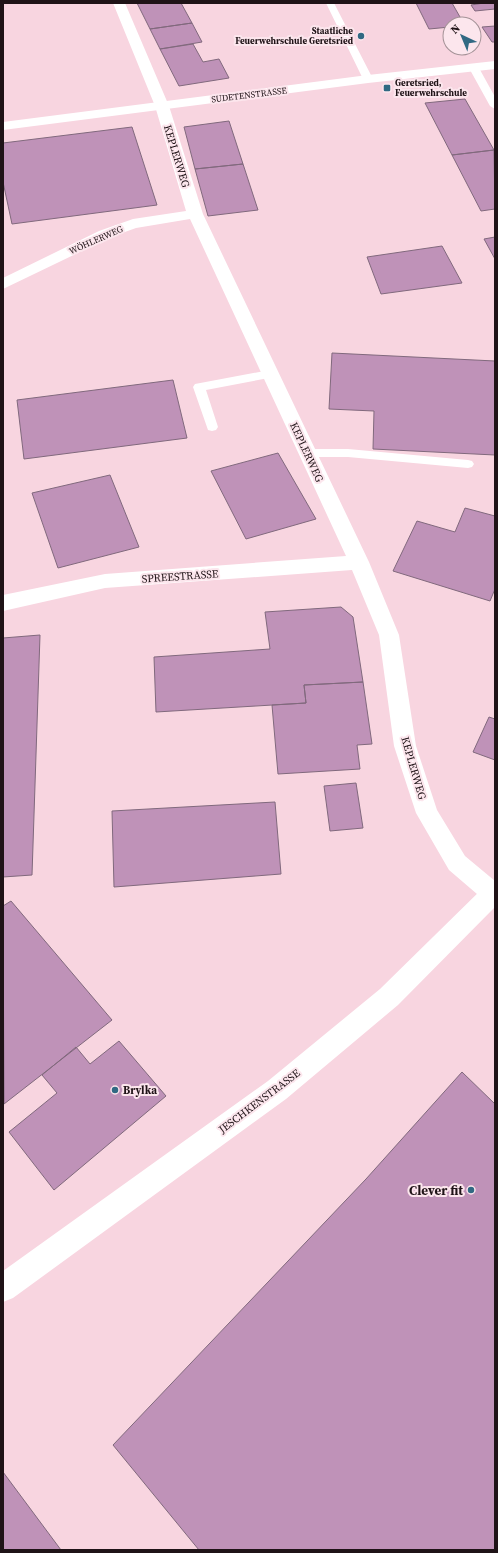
<svg xmlns="http://www.w3.org/2000/svg" width="498" height="1553" font-family="'Source Serif 4',serif">
  <rect width="100%" height="100%" fill="#f8d5e0"/>
  <path fill="#bf92b8" stroke="#81697d" d="M137,3H181L192,23L150,29Z
    M416,3H452L464,24H450V27L429,29Z
    M484,3H495V9L475,11L471,5Z
    M192,23L202,42L160,49L150,29Z
    M495,26V42H492L482,27Z
    M193,44L203,62L219,59L229,78L179,86L160,49Z
    M465,99L494,150L452,155L425,103Z
    M229,121L243,164L195,169L184,127Z
    M132,127L157,205L12,224L3,182V143Z
    M494,150L495,209L481,211L452,155Z
    M243,164L258,210L208,216L195,169Z
    M495,237V259L484,239Z
    M442,246L462,283L381,294L367,257Z
    M332,353L495,361V455L373,449L374,411L329,409Z
    M173,380L187,438L24,459L17,400Z
    M278,453L316,519L246,539L211,471Z
    M110,475L139,547L58,568L32,493Z
    M465,508L495,516V589L490,601L393,571L417,521L455,532Z
    M341,607L353,617L363,682L304,685L306,703L156,712L154,657L270,649L265,612Z
    M40,635L32,875L3,877V638Z
    M363,682L372,744L357,745L360,769L278,774L272,705L306,703L304,685Z
    M489,717L495,719V760L473,752Z
    M356,783L363,828L330,831L324,786Z
    M275,802L281,874L114,887L112,811Z
    M11,901L112,1020L4,1104L3,906Z
    M119,1041L166,1096L54,1190L9,1132L57,1093L42,1075L76,1047L90,1064Z
    M462,1072L495,1104V1550H199L113,1445L366,1179Z
    M3,1472L61,1550H3Z"/>
  <g fill="none" stroke-linecap="round" stroke-linejoin="round">
    <path fill="#fff" fill-rule="evenodd" d="M326,3H334L373,79L371,81H365L363,79Z
      M474,65L479,68L495,97V109L490,106L469,68Z
      M270,370L274,371L276,374L274,377L206,390L218,427L216,430L212,431L208,430L193,387L195,384Z
      M308,449H348L468,460L472,461L474,464L472,467L468,468L348,457H308L304,456L302,453L304,450Z"/>
    <path fill="#fff" fill-rule="evenodd" d="M113,3H125L169,106L203,214L369,562L399,635L416,746L437,810L465,856L495,881V902L492,903L484,900L449,870L416,813L394,746L379,635L352,570L105,588L3,611V595L105,574L346,556L190,219L136,228L111,237L3,289V278L99,231L133,219L186,211L155,106Z"/>
    <path fill="#fff" fill-rule="evenodd" d="M495,61V69L368,83L3,130V122L368,75Z
      M495,881V907L398,1005L286,1099L13,1298L3,1302V1271L268,1081L380,989L487,884Z"/>
  </g>
  <g fill="#316983" stroke="#fce6ed" stroke-width="1.5">
    <circle cx="361" cy="36" r="4"/>
    <rect x="383" y="84" width="8" height="8" rx="2"/>
    <circle cx="115" cy="1090" r="4"/>
    <circle cx="471" cy="1190" r="4"/>
  </g>
  <g text-anchor="middle" stroke-width="4" stroke-linejoin="round" paint-order="stroke">
    <g font-size="9" font-weight="bold" fill="#1f1317" stroke="#fce6ed" text-anchor="end">
      <text x="353" y="34">Staatliche<tspan x="353" dy="10">Feuerwehrschule Geretsried</tspan></text>
      <text x="395" y="86" text-anchor="start">Geretsried,<tspan x="395" dy="10">Feuerwehrschule</tspan></text>
    </g>
    <g font-size="9" fill="#1f1317" stroke="#fce6ed">
      <text transform="translate(249 95) rotate(-7)" y="3">SUDETENSTRASSE</text>
      <text transform="translate(96 240) rotate(-24)" y="3">WÖHLERWEG</text>
    </g>
    <g font-size="11" fill="#1f1317" stroke="#fce6ed">
      <text transform="translate(177 156) rotate(73)" y="4">KEPLERWEG</text>
      <text transform="translate(307 452) rotate(65)" y="4">KEPLERWEG</text>
      <text transform="translate(180 576) rotate(-4)" y="4">SPREESTRASSE</text>
      <text transform="translate(414 768) rotate(74)" y="4">KEPLERWEG</text>
      <text transform="translate(259 1101) rotate(-37)" y="4">JESCHKENSTRASSE</text>
    </g>
    <g font-size="11" font-weight="bold" fill="#1f1317" stroke="#fce6ed" text-anchor="start">
      <text x="123" y="1094">Brylka</text>
    </g>
    <g font-size="13" font-weight="bold" fill="#1f1317" stroke="#fce6ed" text-anchor="end">
      <text x="463" y="1195">Clever fit</text>
    </g>
  </g>
  <rect width="498" height="1553" fill="none" stroke="#1f1317" stroke-width="8"/>
  <g transform="translate(462 36) rotate(316)"><circle r="19" fill="#fce6ed" stroke="#a49297"/>
  <path d="M0-3L7 15L0 10L-7 15Z" fill="#316983"/>
  <text y="-6" font-size="11" font-weight="bold" text-anchor="middle" fill="#1f1317">N</text>
  </g>
</svg>
